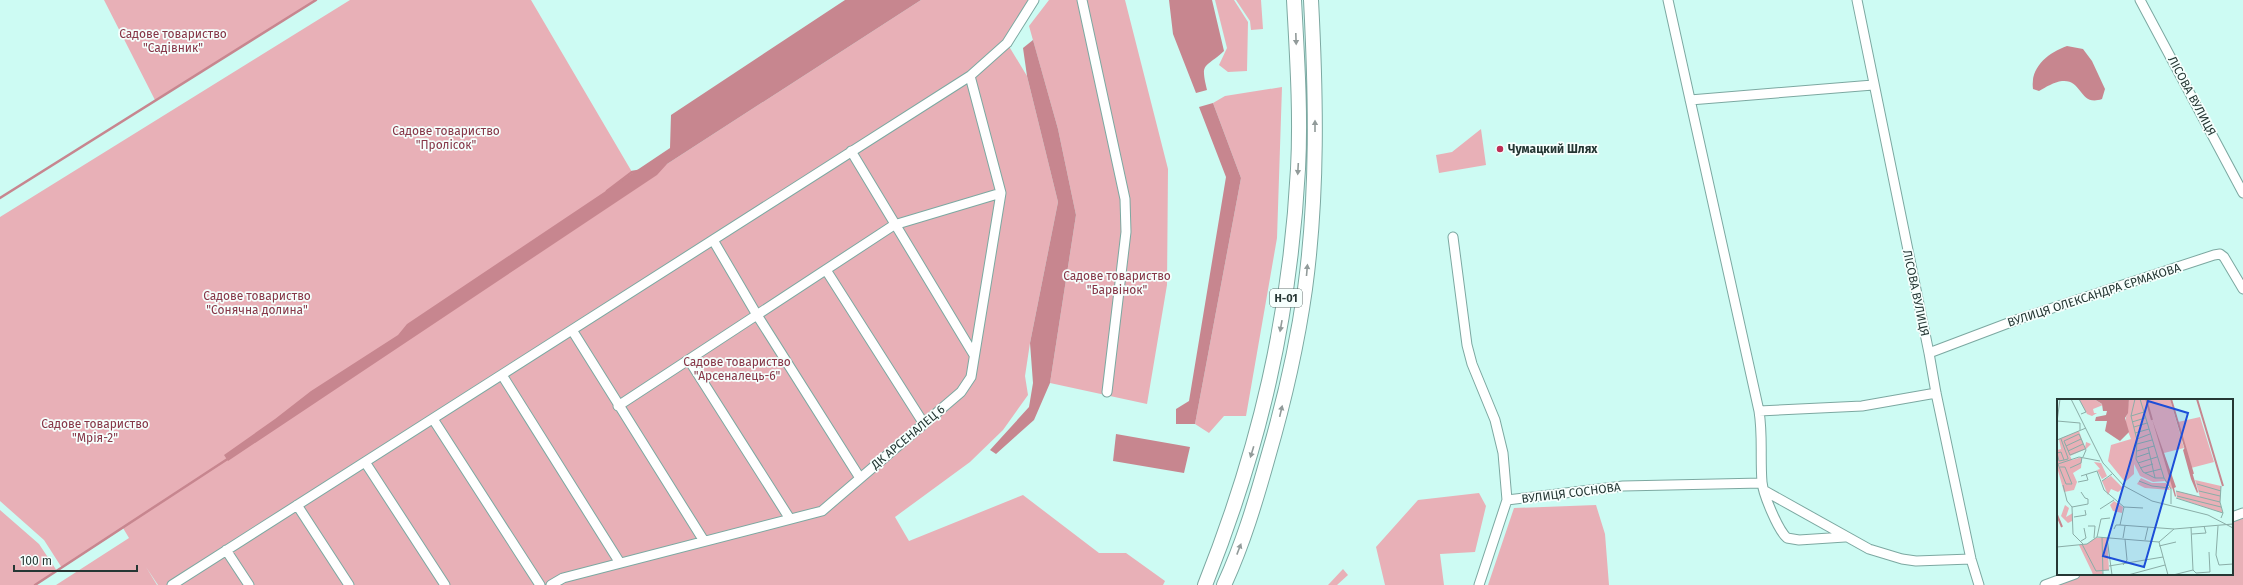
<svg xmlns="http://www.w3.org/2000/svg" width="2243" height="585" font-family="'Fira Sans',sans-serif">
  <rect width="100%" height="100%" fill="#cdfbf3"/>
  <path fill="#e8b0b7" d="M104,0H316L155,100Z
    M350,0H531L632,172L667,164L921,0H1034L1007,43L1027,76L1058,202L1030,343L1025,376L1028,395L1003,430L970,462L895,517L909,541L1023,495L1099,553H1126L1165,581L1163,585H158L146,567L157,585H56L129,538L123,528L62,568L44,540L0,501V217Z
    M1049,0H1125L1168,169L1167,285L1147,404L1050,383L1076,215L1058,129L1029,26Z
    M1215,0H1234L1248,22L1247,71L1228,72L1219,65L1227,48Z
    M1236,0H1261L1263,29L1251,30L1250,21Z
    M1282,87L1277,238L1246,416H1224L1209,433L1195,424L1241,178L1213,103L1225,96Z
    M1481,129L1486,165L1439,173L1436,155L1452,152Z
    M1479,493L1486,506L1475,552L1440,554L1444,585H1385L1376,547L1418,500Z
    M1596,505L1605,534L1609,585H1488L1514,508Z
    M0,510L39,544L57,571L35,585H0Z
    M2243,514V585H2054L2083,574H2232V518Z
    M1343,569L1348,575L1337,585H1328Z"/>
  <path fill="#c7868f" d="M845,0H921L667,164L657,175L228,461L224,455L275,419L311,391L398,335L407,324L670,148L671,115Z
    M1169,0H1212L1224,51C1205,69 1200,61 1207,90L1196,93L1173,34Z
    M1033,40L1058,129L1076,215L1050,383L1034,420L996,454L990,450L1029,407L1033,383L1030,343L1058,202L1027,76L1023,48Z
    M2067,46L2083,49L2092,61L2105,89L2102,99C2079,107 2083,79 2062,81C2054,82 2046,87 2039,91L2033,89C2030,67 2048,53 2067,46Z
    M1213,103L1241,178L1195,424H1176V409L1189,401L1226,177L1199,107Z
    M1116,434L1190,447L1184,473L1113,461Z"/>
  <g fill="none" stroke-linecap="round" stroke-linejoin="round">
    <path stroke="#c7868f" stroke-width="2.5" d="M607,191L632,172L638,171
      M0,198L316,0
      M35,585L229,458"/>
    <g stroke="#7ca8a1" stroke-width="11">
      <path id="street" d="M1082,0L1125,199L1126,232L1107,392
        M1668,0L1759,411C1763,436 1760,458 1762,482C1763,494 1778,530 1787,538L1799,540L1845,537
        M1857,0L1929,353L1936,393L1971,559L1979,585
        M2140,0L2243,193
        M1690,100L1873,85
        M851,151L974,355
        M1453,237L1467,345L1472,364L1495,420L1503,453L1507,500L1623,486L1762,483
        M713,240L757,315L860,478
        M826,270L924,424
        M572,330L704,541
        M1929,353L2019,319L2214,255L2220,254L2224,257L2243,289
        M689,360L790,519
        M502,375L620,563
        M618,406L894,225L1001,193
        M1759,411L1862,406L1936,393
        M433,419L540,585
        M365,462L445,585
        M1765,491L1869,549L1902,559L1916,561L1971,559
        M297,505L349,585
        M2232,517L2243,513
        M226,550L249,585
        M172,585L970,76L1007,43L1034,0
        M551,585L563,578L822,511L961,392L971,377L1001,193L970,76
        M1479,585L1507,500
        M2045,585L2075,574"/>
    </g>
    <g stroke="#7ca8a1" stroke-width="16">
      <path id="primary" d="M1205,585C1260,447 1290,317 1298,169C1301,113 1297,56 1294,0
        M1224,585C1243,544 1256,500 1268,457C1284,402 1297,346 1305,289C1318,193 1316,96 1311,0"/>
    </g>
    <use href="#street" stroke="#fff" stroke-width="9"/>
    <use href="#primary" stroke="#fff" stroke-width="14"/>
  </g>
  <defs><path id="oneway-solid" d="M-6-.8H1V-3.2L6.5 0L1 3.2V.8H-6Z"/></defs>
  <g fill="#929b9a">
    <use href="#oneway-solid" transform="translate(1296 39) rotate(88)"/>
    <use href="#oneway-solid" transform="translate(1315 126) rotate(-90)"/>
    <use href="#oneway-solid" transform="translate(1298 169) rotate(93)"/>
    <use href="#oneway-solid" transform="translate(1307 270) rotate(-85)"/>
    <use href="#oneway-solid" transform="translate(1281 326) rotate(100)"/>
    <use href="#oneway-solid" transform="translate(1281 411) rotate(-77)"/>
    <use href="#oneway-solid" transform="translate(1252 452) rotate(107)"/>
    <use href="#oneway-solid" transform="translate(1239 549) rotate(-69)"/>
  </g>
  <circle fill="#be2e56" stroke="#f6fffd" stroke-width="1.5" cx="1500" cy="149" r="4"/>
  <g text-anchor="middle" stroke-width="3.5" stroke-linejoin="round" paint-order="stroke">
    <rect fill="#f6fffd" stroke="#647370" stroke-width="1" x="1270" y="289" width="32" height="18" rx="3"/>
    <g font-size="11" font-weight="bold" fill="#253734">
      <text x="1286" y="302">Н-01</text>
    </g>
    <g font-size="12" fill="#863647" stroke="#f6fffd">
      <text x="173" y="38">Садове товариство<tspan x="173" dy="14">"Садівник"</tspan></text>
      <text x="446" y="135">Садове товариство<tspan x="446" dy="14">"Пролісок"</tspan></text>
      <text x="1117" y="280">Садове товариство<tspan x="1117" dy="14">"Барвінок"</tspan></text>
      <text x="257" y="300">Садове товариство<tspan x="257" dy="14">"Сонячна долина"</tspan></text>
      <text x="737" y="366">Садове товариство<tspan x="737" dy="14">"Арсеналець-6"</tspan></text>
      <text x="95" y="428">Садове товариство<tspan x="95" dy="14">"Мрія-2"</tspan></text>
    </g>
    <g font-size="12" fill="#253734" stroke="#f6fffd">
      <text transform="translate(2192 96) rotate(62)" y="4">ЛІСОВА ВУЛИЦЯ</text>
      <text transform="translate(1916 293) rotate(78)" y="4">ЛІСОВА ВУЛИЦЯ</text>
      <text transform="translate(2094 295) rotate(-18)" y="4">ВУЛИЦЯ ОЛЕКСАНДРА ЄРМАКОВА</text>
      <text transform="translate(908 437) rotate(-40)" y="4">ДК АРСЕНАЛЕЦ 6</text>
      <text transform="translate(1571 493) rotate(-7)" y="4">ВУЛИЦЯ СОСНОВА</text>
    </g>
    <g font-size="12" font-weight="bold" fill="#253734" stroke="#f6fffd" text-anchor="start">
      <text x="1508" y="153">Чумацкий Шлях</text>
    </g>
  </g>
  <g transform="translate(2057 399)">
    <rect width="176" height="176" fill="#cdfbf3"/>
    <path d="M22,0H37L46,6L36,10L37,14H40L35,17L30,15ZM72,0H88L91,12L89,0H113L127,49L107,54L116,89L114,90L108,82L96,83L83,77L77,65V75L68,83L51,62L54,46L74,40L68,25ZM143,18L157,63L134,69L121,23ZM22,32L28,49L29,43L34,45L29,50L13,57L15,61L25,58L24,69L16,74L20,83L17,91L7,93L0,68V51L4,50L2,40ZM37,63L44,64L50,77L45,80L40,71L43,70ZM54,77L66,89L61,93L54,90L51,96L45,82ZM84,79L95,84H109L113,91L88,89L80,85ZM138,81L164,87L163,104L166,114L120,99L119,92L143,98ZM57,102L66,108L65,114L56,112L53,106ZM8,106L12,109L9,118L16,114L15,122L11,124L4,117ZM38,139H50L52,171H45L46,176H36L35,173L40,172L35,173L22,146L30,145Z" fill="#e8b0b7"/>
    <path d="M37,0H72L71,14L68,19L72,33L63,42L48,32L50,22H38L39,18L49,16L50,12H46L45,5ZM95,20L119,88L117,89L119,97L118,98ZM128,49L141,93L140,94L134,80L126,51Z" fill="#c7868f"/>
    <path fill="none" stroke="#c7868f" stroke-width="2" d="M89,0L95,21M114,0L136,75M140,0L166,87M0,116L5,128"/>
    <path fill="none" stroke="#8aada7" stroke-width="1" d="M14,0L46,64L67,87L95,102L151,116L176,129M22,0L29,13L24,15M78,0L74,17L80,41L79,60L86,73L98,79H107M83,0L107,79L114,90V105M74,17L87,13M0,22L23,24V31M0,23L3,0M75,23L88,19M77,28L90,24M78,34L92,30M22,35L7,42L13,56L28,50M22,35L29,51L26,58M4,40L11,59V60L7,61L2,62L0,54L4,53L7,61M80,40L93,35M0,41L29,29M80,45L95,41M9,47L24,40M91,48L98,79M11,52L26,45M80,52L97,47M80,58L92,54M81,64L100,58M1,65L9,85H15L8,68H3M1,65L22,58L43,62M13,69L24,64L25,58M83,69L96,65M88,74L104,70M24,77L40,72L47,91L67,108M45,82L55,75M82,82L95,87L112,89M21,83L31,81L29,75M140,85L164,92M6,86L10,102L15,108L31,105V100L28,99L24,93M164,87L163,103L166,114L164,119M119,92L163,103M142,92L163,97M120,97L164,108M119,99L166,114M15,108L16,135L26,145M43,110L57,101M17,118L29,116L28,111M63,126L67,108L86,109M31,127H38L37,139M161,127L159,156L162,166L176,165M134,128L136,171M57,130L59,126H63L117,130L176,125M135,135L149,134L147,127M40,138L44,120L53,119M45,138L46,176M50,139L55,176M66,139L68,127M88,141L91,128M24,142L29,139L27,129M102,143L111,176M102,143L117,130M25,145L39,172L52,171M102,147L119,143M0,148L30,145L40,138L102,143M66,166L70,161L68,140M52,167L106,158M71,176L108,166M116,176L136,171L139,174L153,173L152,153"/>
    <path fill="#1d4ed8" fill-opacity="0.15" stroke="#1d4ed8" stroke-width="2" d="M91,2L131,14L87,168L46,157Z"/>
    <rect width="176" height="176" fill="none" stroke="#253734" stroke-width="2"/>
  </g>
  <path d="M14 565v6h123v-6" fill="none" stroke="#253734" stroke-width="2"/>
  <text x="20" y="565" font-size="12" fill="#253734" stroke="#f6fffd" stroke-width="3" paint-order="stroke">100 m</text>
</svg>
